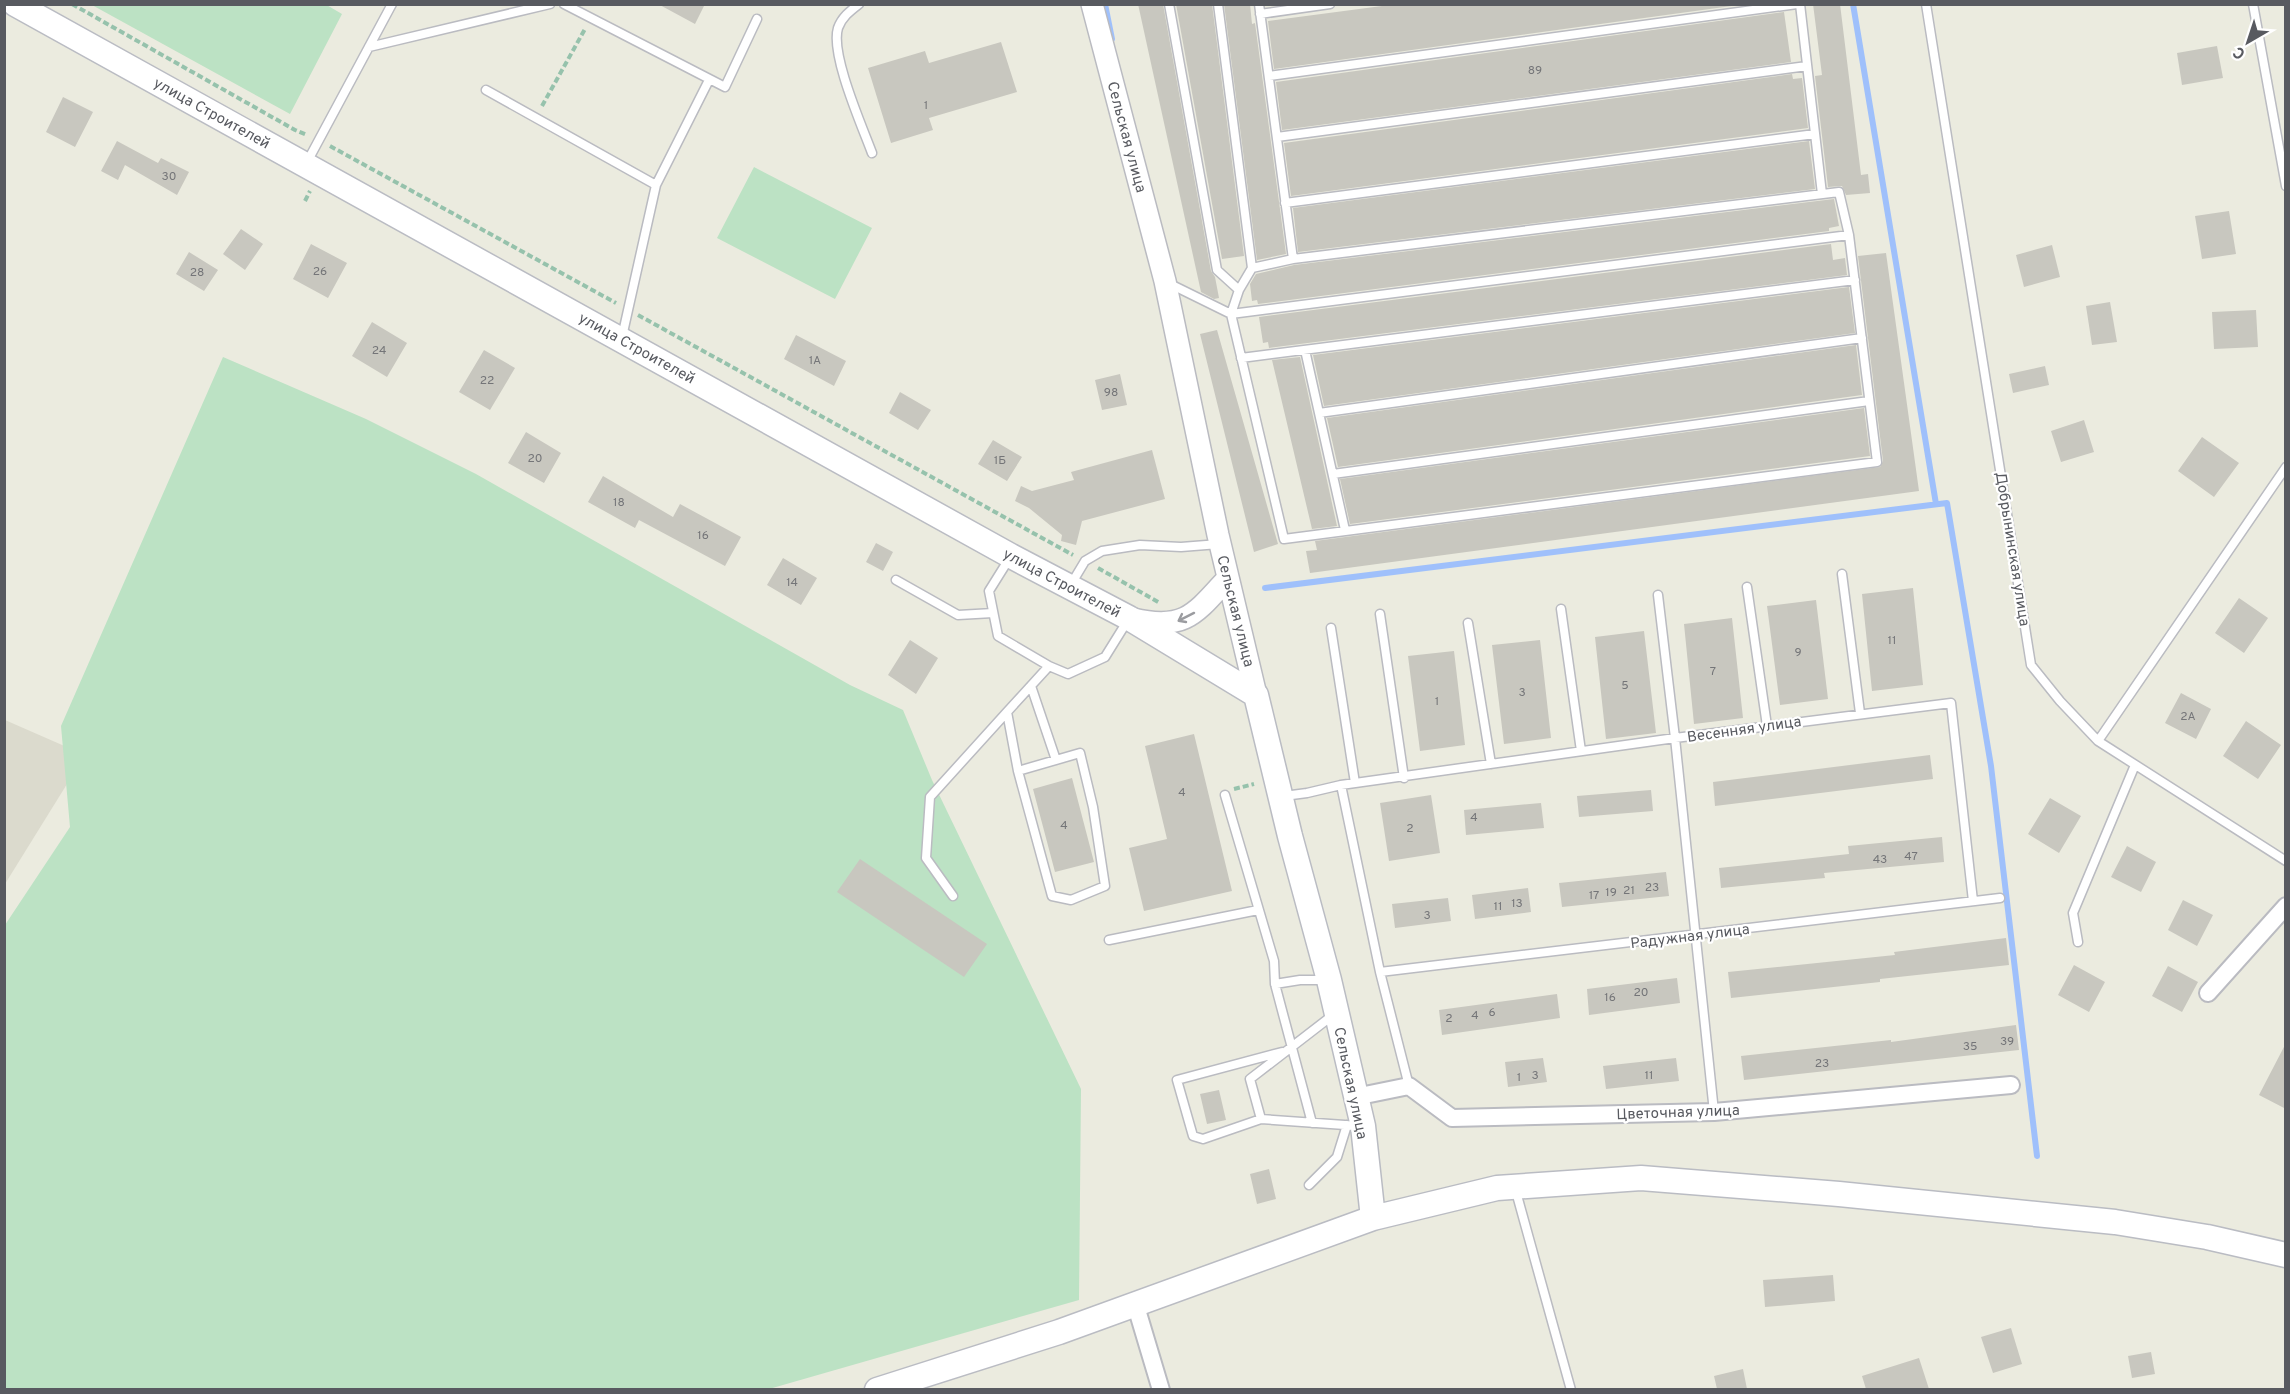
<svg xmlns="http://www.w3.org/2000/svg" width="2290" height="1394" font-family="Overpass,sans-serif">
  <rect width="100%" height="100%" fill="#ebebdf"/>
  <path fill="#dbdacd" d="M5,720L85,755L5,884Z"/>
  <path fill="#bce2c4" d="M325,4L342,14L290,114L92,5Z
    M754,167L872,228L835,299L717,238Z
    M223,357L366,419L476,474L850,685L903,710L932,780L1081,1089L1079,1300L769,1389L5,1390V925L70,827L61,726Z"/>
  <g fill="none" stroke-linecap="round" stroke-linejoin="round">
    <path stroke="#9fc0fb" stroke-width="6" d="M1105,4L1112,39
      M1853,4L1936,504
      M1265,588L1947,503L1991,766L2037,1156"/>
  </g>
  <path fill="#c8c7bf" d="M658,4H705L695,24Z
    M1138,4H1163L1211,271L1215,277L1219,298L1214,299L1201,292Z
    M1176,4H1212L1244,256L1222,259Z
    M1224,4H1250L1252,24L1255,23L1286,254L1257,260Z
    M1397,4H1746L1274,69L1268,21Z
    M1813,4H1840L1861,175L1868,174L1870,193L1846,195L1842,186L1828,187L1815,76L1822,75Z
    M1784,12L1791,62L1282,130L1276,82Z
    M1001,42L1017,92L929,118L933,130L891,143L868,68L925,51L929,63Z
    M2217,46L2223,78L2182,85L2177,53Z
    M1792,74L1793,79L1802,78L1808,128L1291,196L1284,143Z
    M63,97L93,112L75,147L46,132Z
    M117,141L158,163L161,158L189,172L177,195L125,165L118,180L101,171Z
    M1809,141L1815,189L1298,252L1293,208Z
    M1834,199L1839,226L1829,228V231L1258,304L1257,300L1252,301L1250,284L1256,274L1294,265Z
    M2229,211L2236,254L2202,259L2195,216Z
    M241,229L263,244L245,270L223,254Z
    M311,244L347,263L328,298L293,279Z
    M1831,244L1833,260L1845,258L1847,275L1269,348L1268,342L1263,343L1259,317Z
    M2052,245L2060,277L2024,287L2016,255Z
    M189,252L218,270L204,291L176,274Z
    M1886,253L1919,491L1310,573L1306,551L1317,550L1315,541L1880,467L1883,461L1858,256Z
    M1849,287L1855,333L1324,406L1313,355Z
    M2110,302L2117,342L2092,345L2086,306Z
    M2256,310L2258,347L2214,349L2212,312Z
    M372,322L407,343L387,377L352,356Z
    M1217,330L1278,544L1254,552L1200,334Z
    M796,335L846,361L834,386L784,359Z
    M1856,345L1862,395L1338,467L1327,418Z
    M484,350L515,368L490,410L459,392Z
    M1300,357L1337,526L1312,529L1272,360Z
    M2045,366L2049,385L2013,393L2009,374Z
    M1120,374L1127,405L1102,410L1095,380Z
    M900,392L931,410L918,430L889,413Z
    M1864,408L1870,456L1350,524L1340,479Z
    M2084,420L2094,452L2061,462L2051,431Z
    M526,432L561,453L544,483L508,463Z
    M2202,437L2239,463L2214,497L2178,471Z
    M993,440L1022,457L1007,481L978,464Z
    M1152,450L1165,499L1082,521L1076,545L1061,541L1062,535L1029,508L1015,501L1021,486L1032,491L1074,480L1071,472Z
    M603,476L673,517L680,504L741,537L725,566L639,520L635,528L588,502Z
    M876,543L893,552L883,571L866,562Z
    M783,558L817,578L801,605L767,585Z
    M1913,588L1923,685L1872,691L1862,594Z
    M2239,598L2268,618L2244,653L2215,633Z
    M1816,600L1828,699L1780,705L1767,606Z
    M1732,618L1743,718L1694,724L1684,624Z
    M1644,631L1656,733L1606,739L1595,637Z
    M910,640L938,658L916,694L888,675Z
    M1540,640L1551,738L1504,744L1492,645Z
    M1454,651L1465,745L1420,751L1408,656Z
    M2181,693L2211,709L2196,739L2165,723Z
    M2246,721L2281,745L2258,779L2223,756Z
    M1194,734L1232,891L1144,911L1129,848L1167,839L1145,746Z
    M1930,755L1933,779L1715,806L1713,782Z
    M1072,778L1094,862L1055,872L1033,789Z
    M1651,790L1653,811L1579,817L1577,796Z
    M1431,795L1440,853L1389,861L1380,803Z
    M2050,798L2081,816L2059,853L2028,834Z
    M1541,803L1544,828L1466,835L1464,810Z
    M1942,837L1944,862L1824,873L1825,878L1721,888L1719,868L1849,854L1848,846Z
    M2127,846L2156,862L2141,892L2111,877Z
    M860,859L987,944L964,977L837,892Z
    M1666,872L1669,896L1562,907L1559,883Z
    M1528,888L1531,912L1475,919L1472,895Z
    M1448,898L1451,921L1395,928L1392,904Z
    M2183,900L2213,915L2197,946L2168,930Z
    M2006,938L2009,965L1880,979V982L1731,998L1728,972L1895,955L1894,952Z
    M2074,965L2105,982L2089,1012L2058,995Z
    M2168,966L2198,982L2182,1012L2152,996Z
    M1677,978L1680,1003L1589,1015L1587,989Z
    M1557,994L1560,1018L1442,1035L1439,1010Z
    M2016,1025L2019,1050L1744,1080L1741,1056L1891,1040V1042Z
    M2286,1043V1109L2259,1095Z
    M1543,1058L1547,1082L1508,1087L1505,1062Z
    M1676,1058L1679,1081L1606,1089L1603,1066Z
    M1219,1090L1226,1120L1207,1124L1200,1094Z
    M1269,1169L1276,1199L1257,1204L1250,1174Z
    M1833,1275L1835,1301L1765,1307L1763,1280Z
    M2011,1328L2022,1364L1993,1373L1981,1337Z
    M2151,1352L2155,1374L2132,1378L2128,1356Z
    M1919,1358L1929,1389H1866L1862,1376Z
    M1743,1369L1747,1389H1717L1714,1376Z"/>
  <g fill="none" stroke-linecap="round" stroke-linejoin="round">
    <g stroke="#babbc1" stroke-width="11">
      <path id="service" d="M564,4L725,87L757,19
        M859,4C850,11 842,17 838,28C830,54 862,126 872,153
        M1169,4L1217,270L1239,290
        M1218,4L1252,268
        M1259,4L1293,259
        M1800,4L1822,194
        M1926,4L2031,665L2060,701L2098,741L2286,467
        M2253,4L2286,186
        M1260,14L1330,4
        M369,47L550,4
        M1269,76L1797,4
        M486,90L656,185L622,337
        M1277,137L1807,66
        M306,164L392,4
        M656,185L709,80
        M1839,192L1849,235L1877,462L1284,539L1231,314L1239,290L1252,268L1293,259Z
        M1285,203L1815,134
        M1168,283L1231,314L1849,235
        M1305,350L1345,530
        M1241,358L1855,280
        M1319,413L1862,338
        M1333,474L1869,401
        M1009,559L989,591L998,636L1049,666L1068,674L1105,657L1128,620
        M1842,574L1860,713
        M896,580L958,615L993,613
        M1070,586L1085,561L1102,551L1140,545L1181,547L1219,544
        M1747,587L1767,726
        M1658,595L1675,738L1714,1112
        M1561,609L1581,751
        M1380,614L1404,778
        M1468,623L1491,764
        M1331,628L1355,783
        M1031,686L1056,760
        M2098,741L2286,861
        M1018,771L1080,753L1093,807L1105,886L1071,900L1052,896L1018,771L1007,712L1049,666
        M1341,785L1380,972L1409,1086
        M1225,795L1274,961L1275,984L1300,980H1325
        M1284,796L1307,793L1341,785L1675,738L1951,703L1973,901
        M953,896L926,858L930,797L1007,712
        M1109,940L1258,910
        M2078,942L2073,913L2135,765
        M1380,972L2000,898
        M1275,984L1312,1123
        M1333,1015L1250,1079L1261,1119L1359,1126
        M1261,1119L1203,1139L1193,1136L1177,1080L1282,1052
        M1309,1185L1337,1157L1347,1125
        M1515,1188L1571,1390"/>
    </g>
    <g stroke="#babbc1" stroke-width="20">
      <path id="minor" d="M2208,993L2286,906
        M1355,1097L1409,1086L1452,1118L1714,1112L2011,1085
        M1135,1303L1161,1390"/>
    </g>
    <g stroke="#babbc1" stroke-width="24">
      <path id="tertiary" d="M1092,4L1165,281L1218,535L1256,695
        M1133,619C1185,631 1195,614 1228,578"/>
    </g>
    <g stroke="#babcc3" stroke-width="27">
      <path id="secondary" d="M15,4L1011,556L1129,618L1256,695L1290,836L1329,980L1363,1126L1373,1218
        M877,1390L1059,1332L1373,1218L1497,1188L1641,1178L1839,1194L2115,1222L2207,1237L2286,1255"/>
    </g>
    <path stroke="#96c2ac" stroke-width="4" stroke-dasharray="6 3" stroke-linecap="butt" d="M72,4L295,130L307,135
      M542,106L585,29
      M330,146L616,303
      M305,201L310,191
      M638,315L1073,555
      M1098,568L1160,603
      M1234,789L1254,784"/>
    <use href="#service" stroke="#fff" stroke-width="8"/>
    <use href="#minor" stroke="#fff" stroke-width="16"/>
    <use href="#tertiary" stroke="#fff" stroke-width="21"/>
    <use href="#secondary" stroke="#fff" stroke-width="24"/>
  </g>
  <defs><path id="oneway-shaft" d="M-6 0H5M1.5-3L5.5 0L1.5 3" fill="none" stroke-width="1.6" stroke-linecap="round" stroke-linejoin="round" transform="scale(1.5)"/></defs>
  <use stroke="#9b9ca0" href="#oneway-shaft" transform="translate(1186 617) rotate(153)"/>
  <g text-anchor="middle" stroke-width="4.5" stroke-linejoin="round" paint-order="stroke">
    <g font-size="12" fill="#747578">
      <text x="1535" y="74">89</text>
      <text x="926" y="109">1</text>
      <text x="169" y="180">30</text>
      <text x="320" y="275">26</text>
      <text x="197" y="276">28</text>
      <text x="379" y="354">24</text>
      <text x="815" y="364">1А</text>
      <text x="487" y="384">22</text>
      <text x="1111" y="396">98</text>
      <text x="535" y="462">20</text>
      <text x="1000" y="464">1Б</text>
      <text x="619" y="506">18</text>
      <text x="703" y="539">16</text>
      <text x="792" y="586">14</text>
      <text x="1892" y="644">11</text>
      <text x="1798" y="656">9</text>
      <text x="1713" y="675">7</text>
      <text x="1625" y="689">5</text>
      <text x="1522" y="696">3</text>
      <text x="1437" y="705">1</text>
      <text x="2188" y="720">2А</text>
      <text x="1182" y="796">4</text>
      <text x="1474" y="821">4</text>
      <text x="1064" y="829">4</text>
      <text x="1410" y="832">2</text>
      <text x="1911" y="860">47</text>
      <text x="1880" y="863">43</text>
      <text x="1652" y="891">23</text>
      <text x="1629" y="894">21</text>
      <text x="1611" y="896">19</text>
      <text x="1594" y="899">17</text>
      <text x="1517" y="907">13</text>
      <text x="1498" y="910">11</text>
      <text x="1427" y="919">3</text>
      <text x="1641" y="996">20</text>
      <text x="1610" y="1001">16</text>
      <text x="1492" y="1016">6</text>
      <text x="1475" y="1019">4</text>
      <text x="1449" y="1022">2</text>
      <text x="2007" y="1045">39</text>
      <text x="1970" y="1050">35</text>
      <text x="1822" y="1067">23</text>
      <text x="1535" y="1079">3</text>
      <text x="1649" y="1079">11</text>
      <text x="1519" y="1081">1</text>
    </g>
    <g font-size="15" fill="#585a60" stroke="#fff">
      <text transform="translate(212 113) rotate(29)" y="5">улица Строителей</text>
      <text transform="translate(1127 137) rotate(75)" y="5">Сельская улица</text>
      <text transform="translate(637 348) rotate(29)" y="5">улица Строителей</text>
      <text transform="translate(2013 549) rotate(81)" y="5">Добрынинская улица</text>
      <text transform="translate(1062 583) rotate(28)" y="5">улица Строителей</text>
      <text transform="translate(1236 611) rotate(76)" y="5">Сельская улица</text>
      <text transform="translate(1744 729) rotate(-8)" y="5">Весенняя улица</text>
      <text transform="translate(1690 936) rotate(-7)" y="5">Радужная улица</text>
      <text transform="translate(1351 1083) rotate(78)" y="5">Сельская улица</text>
      <text transform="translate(1678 1112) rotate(-2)" y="5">Цветочная улица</text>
    </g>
  </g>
  <rect width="2290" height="1394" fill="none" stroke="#585a60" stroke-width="12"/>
  <g transform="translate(2248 42) rotate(219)" stroke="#ffffff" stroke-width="4.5" paint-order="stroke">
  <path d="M0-4.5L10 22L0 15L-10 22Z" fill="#585a60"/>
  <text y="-9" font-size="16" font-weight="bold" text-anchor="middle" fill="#585a60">С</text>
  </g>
</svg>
